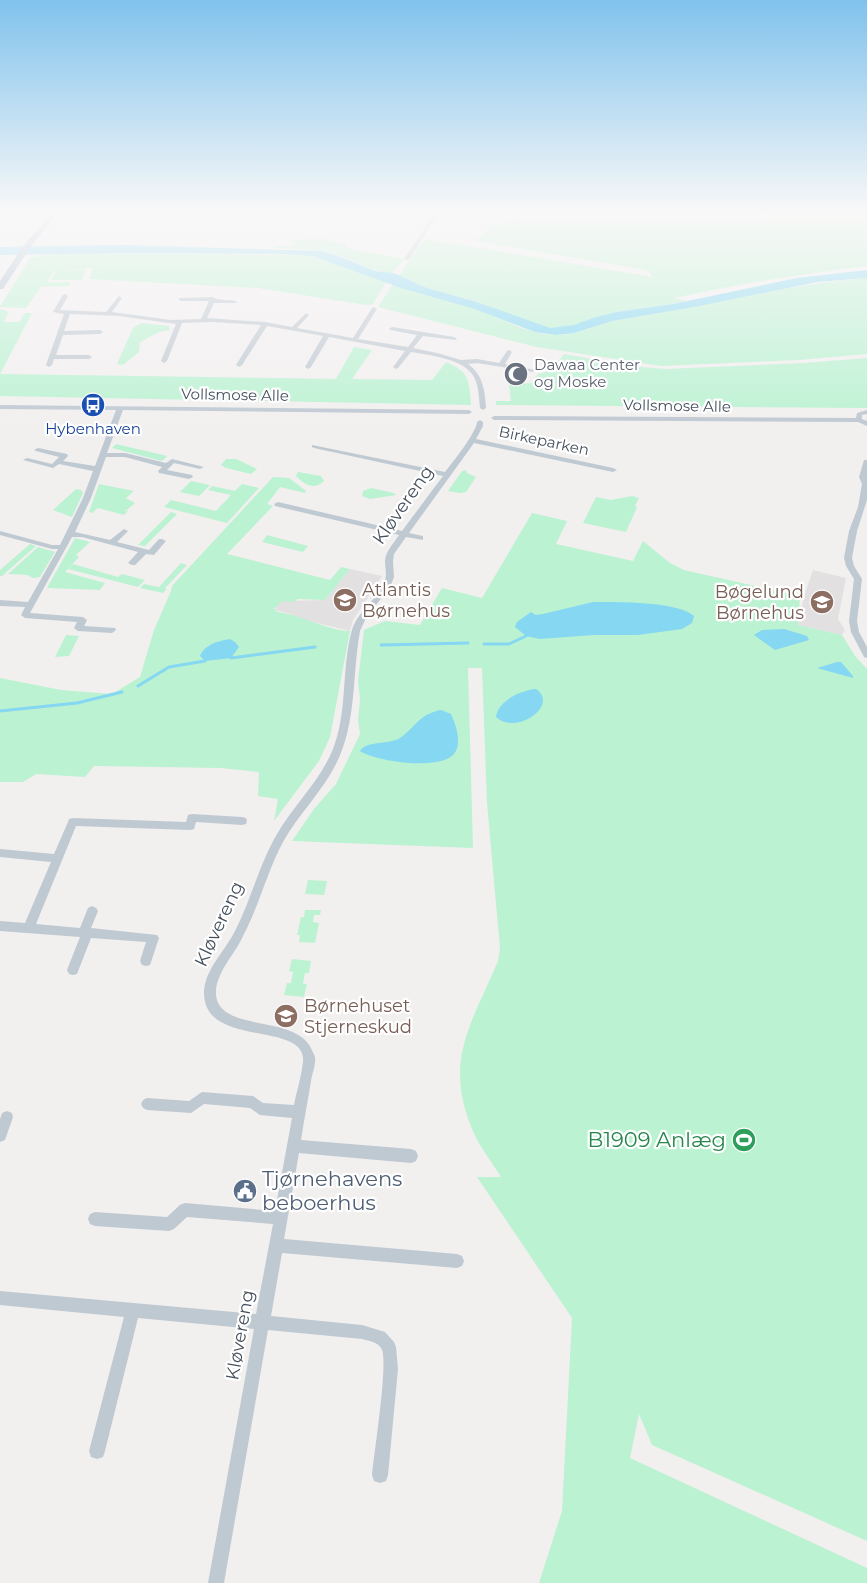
<svg xmlns="http://www.w3.org/2000/svg" width="867" height="1583" font-family="Montserrat,sans-serif">
  <rect width="100%" height="100%" fill="#f2efef"/>
  <path fill="#e3e0e1" d="M350,569L382,576L353,620L350,631L309,621L287,613L275,610L278,603L282,601L325,600Z
    M813,570L846,578L838,619L845,630L842,635L798,625L805,593Z"/>
  <path fill="#bbf2d2" d="M515,211H867V266C802,274 738,284 674,298L687,301C664,306 640,308 616,312C595,316 575,328 553,328C532,328 499,309 478,302C451,293 424,290 398,277L425,239L653,277L647,270L476,241L493,223L520,218Z
    M322,239L346,244L347,248L404,259L392,273C372,272 356,261 337,255C316,249 295,249 274,248L275,246H293L290,240Z
    M69,253L307,255L318,257L386,282L373,304L366,305L258,288L89,279L93,268L67,270H64H86L82,280H51L56,271H54L47,282H71L69,286L41,287L26,308L0,307L30,258L44,255Z
    M867,278V354L799,360L661,366L537,347L378,307L393,284C420,294 449,300 476,309C502,318 527,334 555,335C577,336 596,324 617,320C700,306 783,285 867,278Z
    M0,309L9,312L4,322H19L25,313H32L0,374Z
    M141,323L169,326L170,330L159,332L140,342L139,352L123,365L117,364L133,328Z
    M354,347L372,350L352,379L432,380L446,362C470,372 469,380 471,405L0,396V374L336,379Z
    M564,354L641,367L666,369L803,363L867,358V408L496,405V401H511L509,385L531,383L538,374L550,371Z
    M116,444L167,456L162,461L112,448Z
    M226,459H236L257,469L251,474L226,468L221,465Z
    M466,470L467,473L476,477L466,492L459,493L448,491L462,471Z
    M298,472L321,476L324,481C314,491 304,484 296,476Z
    M273,477L289,478L306,491L305,493L280,487L267,504L273,506L227,554L330,580L341,567L350,569L325,600L298,599L293,602L282,601L274,609L278,612C302,615 325,630 350,631L330,737L319,761L274,821L278,799L258,796L259,772L221,768L94,766L85,777L36,774L23,782H0V678L61,690L112,694L140,677L154,630L171,591L172,586Z
    M191,481L210,485L199,496L180,492Z
    M99,484L134,491L126,498L135,503L127,510H124L128,511L124,515L98,508L92,513L89,512Z
    M242,484L259,488L227,523L164,507L171,500L216,511L231,495L208,490L212,486L235,491Z
    M371,488L394,493L396,495L370,499L362,496L363,491Z
    M76,489L81,490L83,493L72,517L53,510Z
    M632,496L639,498L635,506L637,507L626,532L583,523L596,497L611,500Z
    M171,512L177,514L145,546L138,545Z
    M532,513L567,521L556,544L633,561L643,541L670,563L684,570L800,596L798,625L842,635L855,656L867,669V1541L652,1445L639,1414L630,1458L867,1568V1583H539L562,1511L572,1318L477,1177H501C492,1162 480,1148 473,1131C443,1061 471,1025 498,961L500,948L487,803L482,668H468L473,848L292,841L314,809L336,784L360,734L358,720L360,699L358,681L364,630L385,621L420,625L442,588L482,598Z
    M267,535L308,546L303,552L262,542Z
    M75,538L90,542L76,555L79,557L65,572L105,583L100,590L47,588Z
    M30,544L36,546L2,576H0V570Z
    M38,547L55,552L40,577L33,578L27,575L8,574Z
    M181,563L187,565L165,588L167,589L163,593L140,588L144,584L159,587Z
    M73,564L118,577L122,574L145,580L138,587L68,569Z
    M66,635L79,636L69,656L55,657Z
    M308,880L327,881L324,895L305,894Z
    M305,910H321L320,915H314L313,922L319,923L315,943L299,942L300,935H297L301,917H304Z
    M292,959L311,961L309,973H305L303,984H307L304,997L284,995L287,983H291L293,972L289,971Z"/>
  <path fill="#85d7f2" d="M123,245L320,251L336,255L375,271L394,273L424,287L477,302L550,328L574,325L593,318L616,312L673,304L797,278L867,270V278L817,282L699,306L612,321L574,333L556,335L535,332L475,309L401,288L313,256L284,254L121,253L0,255V247Z
    M593,602C616,602 677,601 694,616L692,623L682,629L638,635H594L540,639L526,636L515,627L517,622L531,612L536,615L543,614Z
    M784,629L807,636L809,640L775,650L754,635L762,630Z
    M230,639L235,642L239,647L231,658L205,661L200,656C205,644 219,641 230,639Z
    M837,662H841L853,676V678L817,668Z
    M536,689C560,705 516,736 496,717C498,701 521,690 536,689Z
    M441,710L451,714C456,725 463,745 453,755C438,770 377,762 360,751C367,740 389,745 400,738C416,727 419,714 441,710Z"/>
  <g fill="none" stroke-linecap="round" stroke-linejoin="round">
    <path stroke="#85d7f2" stroke-width="3" d="M484,644H509L526,636
      M381,645L468,643
      M231,658L315,647
      M138,686L169,667L205,661
      M0,711L77,703L122,692"/>
    <path fill="#bfc9d2" fill-rule="evenodd" d="M436,211H440L409,260H405L404,259Z
      M65,294L68,296L60,310L106,312L119,296L122,298L112,312L171,320L201,319L209,301H181L179,300V298L213,297C219,302 230,298 237,302L236,303H214L207,318L265,322L292,327L306,313L309,315L297,328L353,338L372,308L374,307L377,309L358,339L408,347L417,335L390,330L389,329L392,327L454,337L457,339L456,340L423,336L413,348L437,353L461,360L477,359L499,363L507,351L509,350L512,352L505,364L536,370L533,372L477,363L468,364C483,375 485,390 486,408L483,410L480,408C479,398 479,387 474,377C465,359 429,355 411,352L398,368L396,369L393,367L405,351L329,337L311,367L308,369L305,367L323,336L267,326L242,365L239,367L236,365L261,325L212,322L182,323L167,361L164,363L161,361L176,324L119,316L70,314L64,331L100,330L103,332L100,334L63,335L56,355H89L92,357L89,359H54L52,365L49,367L46,365L64,314L53,312L62,296Z
      M0,405L469,410L472,412L469,414L123,410L107,453H125L166,463L172,459L204,467L200,469L174,463L167,470L192,475L193,477L189,479L159,473L158,471L162,467L125,457H106L91,498L75,532L110,540L124,529L128,531L117,542L149,550L159,539H162L166,541L154,555L146,554L135,565H132L128,563L138,552L82,537H72L30,613L83,617L87,620L84,626L115,628L116,630L112,633L78,631L74,628L77,622L25,618L21,615L25,607L0,606V600L28,602L58,549H52L0,535V531L52,545H60L83,498L93,471L59,464L53,468L23,460L27,458L52,464L59,457L36,451L34,450L38,448L67,454L68,456L63,461L95,466L116,410L0,409Z
      M867,410V414L862,415V419L867,421V426L858,422L494,420L491,418L494,416L856,418L857,413Z
      M480,420L483,422V426L476,439L613,468L617,470L613,472L474,443L409,533L423,536V540L406,537L394,554L393,561L394,577L390,587L366,618L360,631C352,675 357,723 336,764C322,792 298,815 283,842C267,872 259,906 243,936C235,954 218,970 216,990C213,1034 294,1013 311,1048C312,1051 315,1055 315,1058C316,1065 312,1074 311,1081C308,1100 304,1120 301,1140L411,1149L416,1151L418,1156L416,1161L411,1163L299,1153L284,1239L457,1254L462,1256L464,1261L462,1266L457,1268L282,1253L271,1316L362,1325L385,1332L394,1342L396,1347L398,1369L388,1475L386,1481L380,1483L374,1481L372,1475C374,1454 388,1365 382,1350C379,1342 369,1341 362,1339L268,1330L224,1583H208L254,1329L138,1318L105,1451L103,1457L97,1459L91,1457L89,1451L124,1317L0,1305V1291L256,1314L273,1224L187,1217L174,1229L169,1231L95,1226L90,1224L88,1219L90,1214L95,1212L167,1217L180,1205L185,1203L275,1211L292,1118L260,1115L250,1108L204,1104L191,1113L147,1110L143,1108L141,1104L143,1100L147,1098L189,1101L202,1092L253,1096L263,1103L294,1105C296,1094 304,1067 303,1057C298,1022 203,1047 204,992C205,969 225,951 235,931C251,900 259,865 277,834C294,805 320,781 333,749C348,711 341,669 352,630C358,610 379,599 385,580C387,574 385,567 385,561C385,552 394,543 399,535L275,506L274,504L278,502L402,531L443,476L314,448L312,447V445L445,472C453,462 476,433 477,422Z
      M864,460H867V500L857,531L852,558L854,566L862,579L857,621L859,632L867,647V658L864,657L851,632L849,621L854,579L846,566L844,558L849,531L858,507L862,484L859,477Z
      M192,814L242,817L246,818L247,821L246,824L242,825L196,822L194,829L190,830L76,826L36,924L80,928L88,908L92,906L96,908L98,911L91,928L157,935L159,938L150,965L146,966L142,965L140,961L146,942L91,938L77,974L73,975L69,974L67,970L80,937L0,931V921L25,923L51,862L0,857V849L54,854L68,822L69,819L73,818L186,822L188,815Z
      M7,1111L12,1113L13,1117L5,1140L0,1142V1119L2,1113Z"/>
    <path fill="#adbdd0" fill-rule="evenodd" d="M54,211H60L31,246L3,289H0V281L24,245Z"/>
  </g>
  <linearGradient id="sky" x2="0" y2="1"><stop stop-color="#80c2ec"/><stop offset="0.49" stop-color="#f9f8f8"/><stop offset="1" stop-color="#f9f8f8" stop-opacity="0"/></linearGradient>
  <rect width="867" height="432" fill="url(#sky)"/>
  <defs>
    <g id="mosque-disc" transform="scale(1.25)"><circle r="9.5" fill="#6b7280" stroke="#fff"/><path d="M3.5-4.9A6 6 0 1 0 3.5 4.9A5 5 0 1 1 3.5-4.9Z" fill="#fff"/></g>
    <g id="bus-disc" transform="scale(1.25)"><circle r="9.5" fill="#1a4fb4" stroke="#fff"/><path d="M-5-6H5V4H4V6H2V4H-2V6H-4V4H-5ZM-3.5-4V0h7V-4ZM-3.5 1.2v1.5H-2V1.2ZM2 1.2v1.5H3.5V1.2Z" fill="#fff"/></g>
    <g id="school-disc" transform="scale(1.25)"><circle r="9.5" fill="#8d6e63" stroke="#fff"/><path d="M0-5L7-2L0 1L-7-2ZM-4 1L0 2.5L4 1V4Q0 6-4 4Z" fill="#fff"/></g>
    <g id="stadium-disc" transform="scale(1.25)"><circle r="9.5" fill="#2e9e5b" stroke="#fff"/><path d="M0-5a6.5 5 0 1 0 0 10a6.5 5 0 1 0 0-10ZM-3.5-1.8h7v3.6h-7Z" fill="#fff"/></g>
    <g id="civic-disc" transform="scale(1.25)"><circle r="9.5" fill="#5c6f8a" stroke="#fff"/><path d="M-.6-6.5H3V-4.5H.6V-3L4-1V1h2V6H-6V1h2V-1L-.6-3ZM-1.2 2.5V6h2.4V2.5Z" fill="#fff"/></g>
  </defs>
  <g fill-rule="evenodd">
    <use href="#mosque-disc" x="516" y="374"/>
    <use href="#bus-disc" x="93" y="405"/>
    <use href="#school-disc" x="345" y="600"/>
    <use href="#school-disc" x="822" y="602"/>
    <use href="#school-disc" x="286" y="1016"/>
    <use href="#stadium-disc" x="744" y="1140"/>
    <use href="#civic-disc" x="245" y="1191"/>
  </g>
  <g text-anchor="middle" stroke-width="4.5" stroke-linejoin="round" paint-order="stroke">
    <g font-size="15" fill="#5b616d" stroke="#fff" text-anchor="start">
      <text x="534" y="370">Dawaa Center<tspan x="534" dy="17">og Moske</tspan></text>
    </g>
    <g font-size="15" fill="#46515e" stroke="#fff">
      <text transform="translate(235 395) rotate(1)" y="5">Vollsmose Alle</text>
      <text transform="translate(677 406) rotate(1)" y="5">Vollsmose Alle</text>
      <text transform="translate(544 441) rotate(12)" y="5">Birkeparken</text>
    </g>
    <g font-size="15" fill="#164399" stroke="#fff">
      <text x="93" y="434">Hybenhaven</text>
    </g>
    <g font-size="18" fill="#46515e" stroke="#fff">
      <text transform="translate(403 505) rotate(-55)" y="6">Kløvereng</text>
      <text transform="translate(219 924) rotate(-65)" y="6">Kløvereng</text>
      <text transform="translate(240 1335) rotate(-80)" y="6">Kløvereng</text>
    </g>
    <g font-size="18" fill="#785e54" stroke="#fff" text-anchor="start">
      <text x="362" y="596">Atlantis<tspan x="362" dy="21">Børnehus</tspan></text>
      <text x="804" y="598" text-anchor="end">Bøgelund<tspan x="804" dy="21">Børnehus</tspan></text>
      <text x="304" y="1012">Børnehuset<tspan x="304" dy="21">Stjerneskud</tspan></text>
    </g>
    <g font-size="21" fill="#27864d" stroke="#fff" text-anchor="end">
      <text x="726" y="1147">B1909 Anlæg</text>
    </g>
    <g font-size="21" fill="#4e5e75" stroke="#fff" text-anchor="start">
      <text x="262" y="1186">Tjørnehavens<tspan x="262" dy="24">beboerhus</tspan></text>
    </g>
  </g>
</svg>
